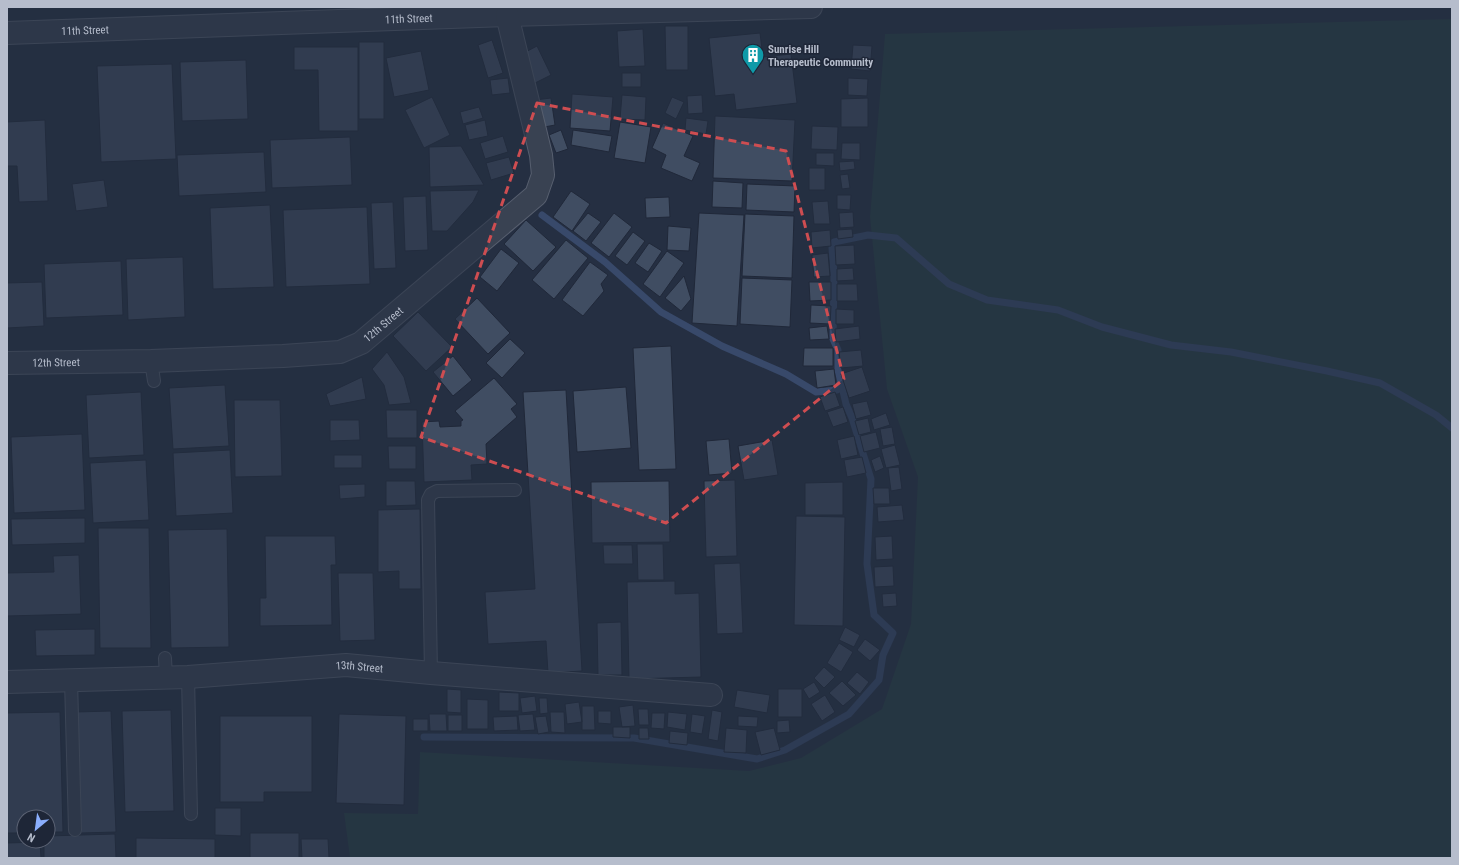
<svg xmlns="http://www.w3.org/2000/svg" width="1459" height="865" font-family="'Roboto Condensed',sans-serif">
  <rect width="100%" height="100%" fill="#252f42"/>
  <path fill="#273e43" d="M1452,19V858H350L344,813L418,814L420,752L749,771L801,758L882,709L911,624L918,477L887,389L870,217L885,34Z"/>
  <g fill="none" stroke-linecap="round" stroke-linejoin="round">
    <path stroke="#38496a" stroke-width="7" d="M542,215L605,262L661,312L722,346L786,374L816,392L837,390L841,381
      M424,737L634,738L757,759L785,750L849,714L879,680L883,655L893,633L874,615L867,564L871,479L852,418L846,404L838,370V350L833,339L834,274L832,248L834,242L868,235L896,238L949,284L987,300L1058,310L1102,327L1171,345L1231,352L1327,371L1380,383L1436,415L1452,428"/>
  </g>
  <path fill="#404d62" stroke="#202839" d="M665,26H688V70H666Z
    M643,29L645,66L619,67L617,31Z
    M760,33L763,57L791,54L797,103L736,110L734,94L715,96L709,38Z
    M492,40L503,73L488,78L478,45Z
    M359,42H384V119H359Z
    M853,45L872,46L870,71L851,69Z
    M537,46L551,75L533,84L518,56Z
    M294,47H358V131H319L318,70H294Z
    M421,51L429,90L394,97L386,58Z
    M246,60L248,119L182,121L180,62Z
    M172,64L176,159L101,162L97,66Z
    M622,73H641V87H622Z
    M508,78L510,93L492,95L490,80Z
    M848,78L868,79L867,96L848,95Z
    M572,94L613,97L610,131L570,128Z
    M622,95L646,97L645,120L620,119Z
    M702,95L703,113L688,114L687,96Z
    M432,97L450,135L424,148L405,110Z
    M672,97L684,102L676,119L665,113Z
    M551,98L555,125L539,128L535,100Z
    M868,98V127H841V99Z
    M479,107L483,118L463,124L460,112Z
    M715,116L795,120L792,181L713,178Z
    M686,118L708,121L706,134L685,130Z
    M45,120L48,201L19,202L17,166H7V122Z
    M485,120L488,136L469,140L465,125Z
    M620,122L651,127L645,163L614,158Z
    M663,123L693,136L684,156L700,163L692,181L661,168L666,155L652,148Z
    M812,126L838,127L837,150L811,149Z
    M561,130L568,149L556,153L549,135Z
    M573,130L612,136L609,152L571,145Z
    M503,136L508,152L485,159L480,143Z
    M350,137L352,185L272,188L270,140Z
    M842,143H860V160L841,159Z
    M461,146L484,185L430,187L429,147Z
    M264,152L266,192L179,196L177,155Z
    M816,153H834V166L816,165Z
    M509,157L514,173L491,180L486,163Z
    M854,161L855,169L840,171L839,162Z
    M809,168H825V190H809Z
    M848,174L850,188L842,189L840,175Z
    M104,180L108,207L76,211L72,184Z
    M713,181L743,183L742,208L712,207Z
    M747,184L795,186L794,212L746,210Z
    M479,190L473,202L447,231H432L430,191Z
    M571,191L590,204L572,231L553,217Z
    M837,195H851L850,210L837,209Z
    M426,196L428,250L405,251L403,197Z
    M669,197L670,217L646,218L645,198Z
    M828,201L830,224H814L812,202Z
    M393,202L396,268L374,269L371,203Z
    M270,205L274,287L213,289L210,208Z
    M367,207L370,284L286,287L283,210Z
    M853,212L854,227L840,228L839,213Z
    M588,213L601,222L586,241L573,231Z
    M614,213L632,227L609,257L591,243Z
    M699,213L744,215L737,326L692,323Z
    M745,214L794,216L792,278L742,276Z
    M526,220L556,247L533,271L504,244Z
    M668,226L691,228L689,251L667,250Z
    M852,229L853,237L838,239L837,230Z
    M830,230L831,246L812,248L811,232Z
    M633,232L645,241L627,265L615,256Z
    M566,240L588,258L554,299L532,280Z
    M649,243L662,251L648,272L635,263Z
    M854,245L855,264L836,265L835,246Z
    M501,249L519,263L497,291L480,277Z
    M667,251L684,263L660,297L643,284Z
    M828,253L830,276L814,277L812,255Z
    M183,257L185,317L128,320L126,259Z
    M121,261L123,315L46,318L44,264Z
    M590,262L608,275L601,284L604,291L583,316L562,300Z
    M853,268L854,280L837,281V269Z
    M684,276L691,299L681,311L665,298Z
    M742,278L792,280L790,327L740,324Z
    M42,282L44,326L7,328V283Z
    M809,282H831V300L810,301Z
    M837,284H857L858,301H837Z
    M477,298L510,333L488,354L455,319Z
    M811,305L831,306L830,324L810,323Z
    M836,309L854,310V324H836Z
    M418,312L452,347L426,371L393,336Z
    M827,326L829,339L810,340L809,328Z
    M859,326L860,339L836,342L835,329Z
    M510,339L525,353L502,378L486,363Z
    M671,346L676,469L639,470L633,348Z
    M804,348H833V366H803Z
    M861,350L863,366L841,368L839,352Z
    M387,352L404,377L411,403L389,405L384,385L372,369Z
    M453,356L472,380L453,396L433,372Z
    M862,367L870,391L849,398L841,374Z
    M834,369L836,385L817,388L815,371Z
    M362,377L366,399L330,406L326,394Z
    M494,378L517,404L511,409L517,417L486,444L487,464L471,465L472,480L424,482L422,422L439,421L440,427L461,426V421L463,420L455,411Z
    M225,385L229,446L173,449L169,388Z
    M626,387L631,448L577,452L573,391Z
    M566,390L582,671L548,673L546,641L488,644L485,592L535,589L523,392Z
    M141,392L144,455L89,458L86,395Z
    M835,392L840,406L825,411L820,397Z
    M234,400H280L282,476L235,477Z
    M867,401L871,415L856,419L852,404Z
    M843,407L848,422L833,427L827,412Z
    M386,410H417V438H387Z
    M886,413L890,425L874,430L871,419Z
    M868,418L871,432L859,435L855,421Z
    M330,420H359L360,440L330,441Z
    M892,427L895,444L883,446L880,429Z
    M876,432L880,448L864,452L860,436Z
    M82,434L85,510L14,513L11,437Z
    M854,436L858,455L841,459L837,440Z
    M729,439L732,473L709,475L706,441Z
    M772,440L778,475L744,480L738,446Z
    M895,445L900,465L886,468L881,449Z
    M388,446H416V469H389Z
    M230,450L233,513L176,516L173,453Z
    M334,455H362V468H334Z
    M880,456L884,468L875,472L871,460Z
    M862,457L866,473L847,477L844,460Z
    M146,460L149,520L93,523L90,463Z
    M899,467L902,489L891,491L888,468Z
    M735,480L737,556L706,557L704,481Z
    M386,481H415L416,505L386,506Z
    M669,481L670,542L592,543L591,482Z
    M843,482V515H805V483Z
    M365,484V497L340,499L339,485Z
    M873,488H889L890,504H874Z
    M902,505L904,520L878,522L877,507Z
    M420,509L421,589H399V571L378,572V510Z
    M796,516L845,517L843,626L794,625Z
    M85,518V543L12,545L11,519Z
    M98,528H149L151,648H100Z
    M227,529L229,647L171,648L168,530Z
    M265,536H335L336,565H331L332,625L260,626V598H266Z
    M892,536L893,559L876,560L875,537Z
    M637,544H663L664,580H638Z
    M603,545H632L633,564H604Z
    M79,555L81,614L7,616V573L54,572L53,556Z
    M740,563L743,633L717,634L714,564Z
    M893,566L894,586L875,587L874,567Z
    M338,573H373L375,640L340,641Z
    M675,581V594L699,593L701,677L629,679L627,582Z
    M896,593L897,606L883,607L882,594Z
    M621,622L622,675H598L597,623Z
    M845,627L860,635L854,647L839,640Z
    M95,629V655L36,656L35,630Z
    M865,639L880,650L870,661L857,650Z
    M839,643L853,652L841,672L827,663Z
    M824,667L835,677L824,688L814,678Z
    M857,672L869,682L860,694L847,683Z
    M842,681L856,695L843,706L829,693Z
    M814,682L820,692L809,699L803,689Z
    M447,689L461,690V713L447,712Z
    M778,689H802V717H778Z
    M737,690L770,695L767,713L734,707Z
    M499,692L519,693V711H499Z
    M825,695L835,712L822,721L811,704Z
    M535,696L537,711L522,713L520,698Z
    M539,698H547L548,713L540,714Z
    M467,699L488,700V729H467Z
    M579,702L582,722L567,724L565,704Z
    M633,705L635,726L622,727L619,707Z
    M582,706H594L595,730H582Z
    M638,709H648L649,725H639Z
    M171,710L174,811L125,812L122,711Z
    M712,710L722,712L718,741L708,739Z
    M111,711L116,832L81,833L76,712Z
    M598,711H611V724L598,723Z
    M60,712L63,832H48V817H24V833H7V713Z
    M550,712H564L565,733L551,732Z
    M668,712L687,714L685,730L667,727Z
    M652,713H665L664,729L651,728Z
    M339,714L406,716L404,805L336,803Z
    M429,714H446L447,731H430Z
    M533,714L535,730L520,731L518,715Z
    M692,714L705,716L702,734L690,732Z
    M448,715H462V731H448Z
    M220,716H312V792H264V802H220Z
    M517,716L518,730L494,731L493,717Z
    M546,716L549,732L538,734L535,717Z
    M738,716L758,717L757,727L738,726Z
    M413,719H428V731H413Z
    M789,720L790,732L777,733V721Z
    M613,727H630V738L613,737Z
    M639,728H648L649,739H639Z
    M726,728L747,730L746,753L724,752Z
    M774,728L780,750L761,755L755,732Z
    M670,731L688,733L687,745L669,743Z
    M215,808H241V836L215,835Z
    M250,833H299V858H250Z
    M115,834L116,858H44V841H48V836Z
    M136,838L215,839V858H136Z
    M301,839H328L329,858H302Z
    M40,842L41,858H7V843Z"/>
  <g fill="none" stroke-linecap="round" stroke-linejoin="round">
    <g stroke="#575f6f" stroke-width="14">
      <path id="service" d="M151,361L154,381
        M165,658L166,677
        M431,673L428,500L431,494L437,491L515,490
        M188,677L191,814
        M71,680L75,830"/>
    </g>
    <g stroke="#575f6f" stroke-width="24">
      <g id="minor">
        <path id="s1" d="M7,33L507,15L811,7"/>
        <path id="s2" d="M7,363L151,361L283,356L340,352L361,343L536,195L543,175L541,155L507,15"/>
        <path id="s3" d="M7,682L188,677L346,665L431,673L711,695"/>
      </g>
    </g>
    <use href="#service" stroke="#394252" stroke-width="12"/>
    <use href="#minor" stroke="#394252" stroke-width="22"/>
  </g>
  <path d="M0 0H1459V865H0ZM537,103L786,151L844,379L666,523L421,437Z" fill="#252f42" fill-opacity=".55" fill-rule="evenodd"/>
  <path fill="none" stroke="#ce4d51" stroke-width="3" stroke-dasharray="8 5" stroke-linejoin="round" d="M537,103L786,151L844,379L666,523L421,437Z"/>
  <defs>
    <g id="building-pin" transform="scale(1.15)"><path d="M0 17L-7.5 6A9.5 9.5 0 1 1 7.5 6Z" fill="#0f9aa8" stroke="#1e2637"/><path d="M-4-6H4V6H1V3H-1V6H-4ZM-2.5-4.3h1.7v1.8h-1.7ZM.8-4.3h1.7v1.8H.8ZM-2.5-1h1.7V.8h-1.7ZM.8-1h1.7V.8H.8Z" fill="#fff"/></g>
  </defs>
  <g fill-rule="evenodd">
    <use href="#building-pin" x="753" y="55"/>
  </g>
  <g text-anchor="middle" stroke-width="3" stroke-linejoin="round" paint-order="stroke">
    <g font-size="11" fill="#b6bdcc" stroke="#1e2637">
      <text dy="4" stroke="none"><textPath href="#s1" startOffset="402">11th Street</textPath></text>
      <text dy="4" stroke="none"><textPath href="#s1" startOffset="78">11th Street</textPath></text>
      <text dy="4" stroke="none"><textPath href="#s2" startOffset="385">12th Street</textPath></text>
      <text dy="4" stroke="none"><textPath href="#s2" startOffset="49">12th Street</textPath></text>
      <text dy="4" stroke="none"><textPath href="#s3" startOffset="353">13th Street</textPath></text>
    </g>
    <g font-size="11" font-weight="bold" fill="#b6bdcc" stroke="#1e2637" text-anchor="start">
      <text x="768" y="53">Sunrise Hill<tspan x="768" dy="13">Therapeutic Community</tspan></text>
    </g>
  </g>
  <rect width="1459" height="865" fill="none" stroke="#b6bdcc" stroke-width="16"/>
  <g transform="translate(36 829) rotate(209)"><circle r="19" fill="#1e2637" stroke="#5b6273"/>
  <path d="M0-3L7 15L0 10L-7 15Z" fill="#8aaefd"/>
  <text y="-6" font-size="11" font-weight="bold" text-anchor="middle" fill="#b6bdcc">N</text>
  </g>
</svg>
